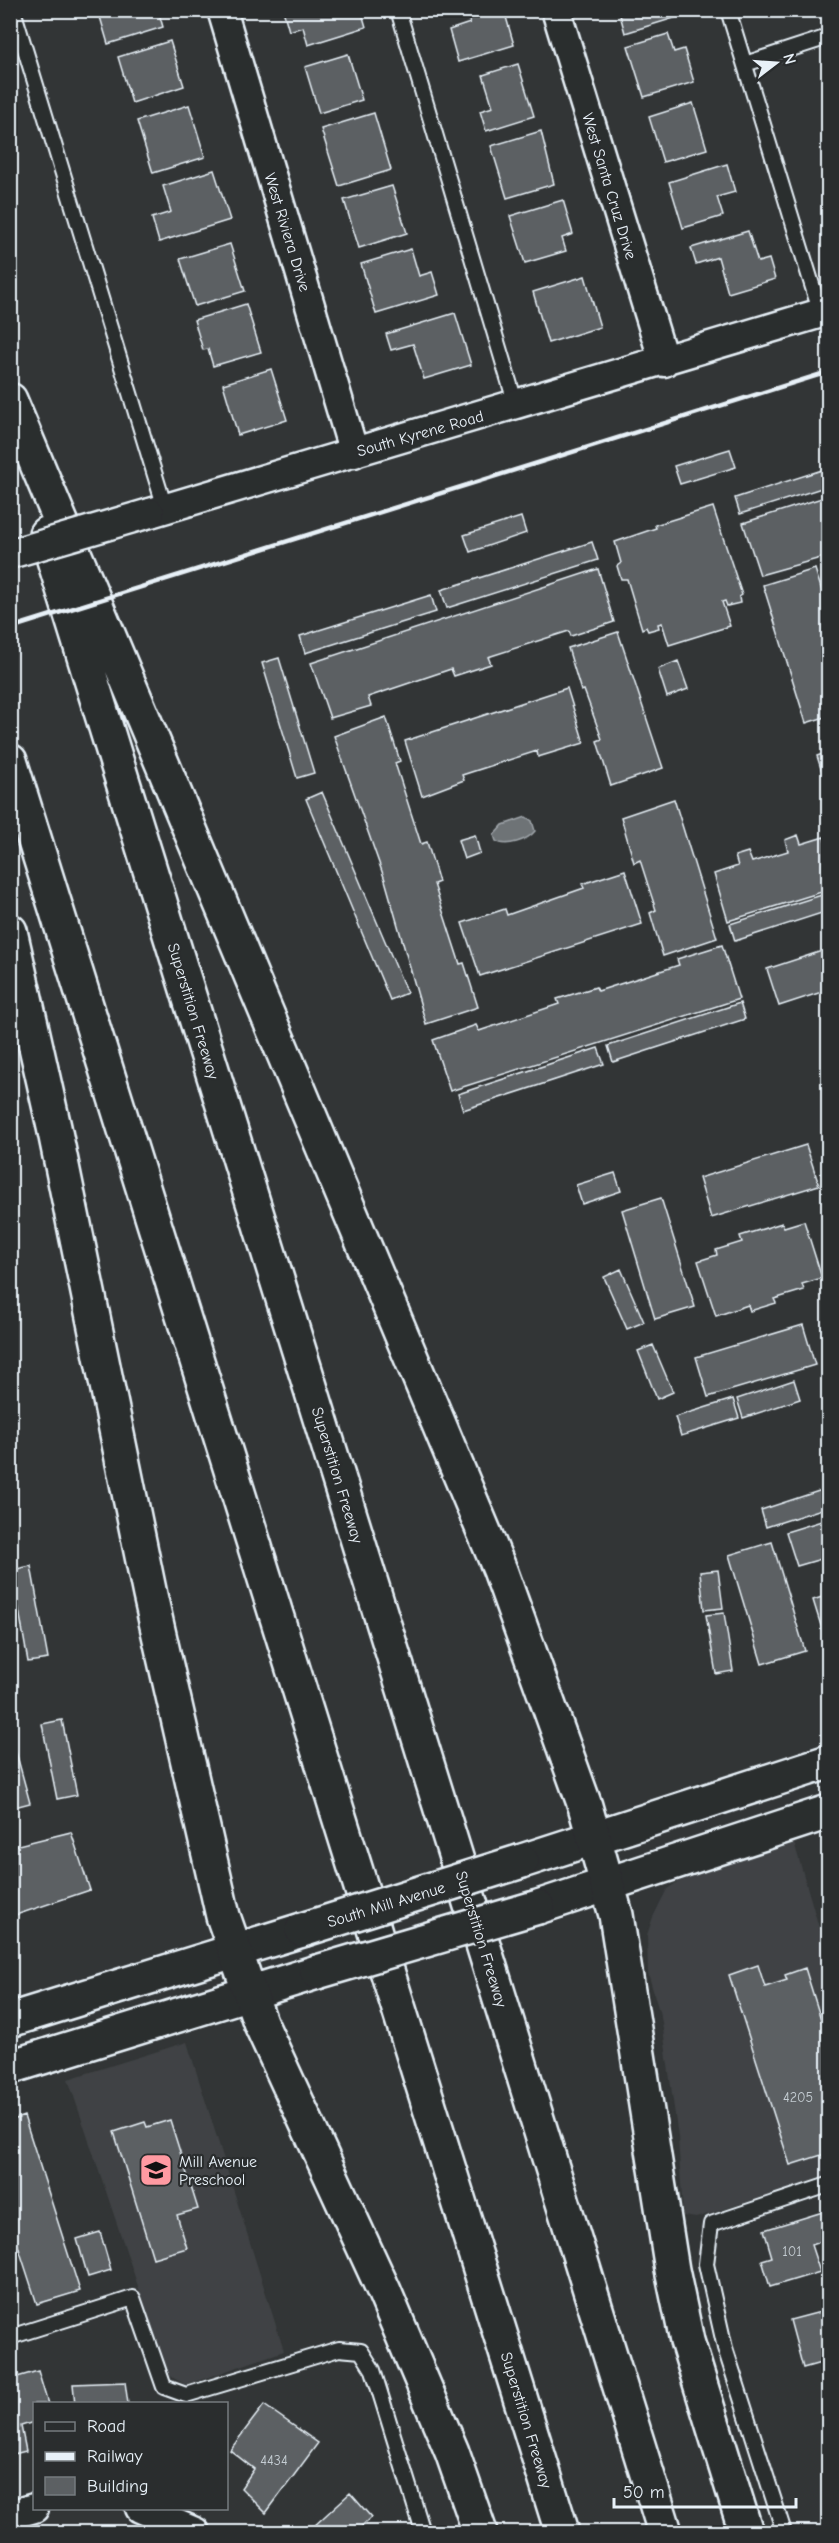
<svg xmlns="http://www.w3.org/2000/svg" width="839" height="2543" font-family="'Comic Neue',sans-serif">
  <rect width="100%" height="100%" fill="#323536"/>
  <filter id="ink" filterUnits="userSpaceOnUse"><feTurbulence type="fractalNoise" baseFrequency=".0167" numOctaves="2"/><feDisplacementMap in="SourceGraphic" scale="12" xChannelSelector="R" yChannelSelector="G"/><feConvolveMatrix kernelMatrix="1 2 1 2 8 2 1 2 1" color-interpolation-filters="sRGB"/></filter>
  <g filter="url(#ink)">
    <path fill="#3f4244" d="M793,1839L828,1958V2177L696,2218L683,2216L678,2137L662,2022L648,1973L647,1935L653,1917L667,1889L690,1874Z
      M187,2042L284,2351L186,2385L168,2375L68,2079Z"/>
    <path fill="#6e7376" stroke="#9fa5aa" stroke-width="1.5" d="M526,817L532,821L535,831C528,840 506,848 496,841L494,835L503,825Z"/>
    <path fill="#5c6063" stroke="#e8f1f8" stroke-width="1.5" d="M98,10H158L163,27L108,44Z
      M283,10H361L366,27L308,45L303,27L289,31Z
      M466,10H504L514,45L458,62L449,30L470,23Z
      M636,10H683L684,15L625,33L620,15Z
      M668,34L674,52L684,49L694,82L644,97L628,46Z
      M170,41L184,86L132,103L118,57Z
      M348,54L362,100L319,113L305,67Z
      M518,64L534,116L486,131L480,111L493,107L483,75Z
      M693,103L707,149L663,162L649,117Z
      M189,105L205,157L153,173L137,121Z
      M374,113L391,170L339,186L321,129Z
      M541,131L554,184L507,198L491,146Z
      M727,164L735,192L717,197L723,216L683,228L669,182Z
      M214,170L230,220L159,242L152,218L171,212L163,186Z
      M392,186L407,233L359,248L344,200Z
      M563,200L573,234L562,238L566,251L525,263L510,216Z
      M748,231L758,262L769,259L775,279L728,293L718,257L696,264L691,248Z
      M230,244L245,291L195,306L180,259Z
      M411,249L419,276L432,272L439,295L376,314L361,264Z
      M585,276L600,327L548,343L533,292Z
      M246,304L261,352L213,366L208,349L203,350L194,320Z
      M455,313L471,365L424,379L413,344L391,350L386,334Z
      M271,369L287,420L238,435L223,384Z
      M730,449L736,467L680,484L674,466Z
      M828,468V486L740,514L735,498Z
      M828,496V556L760,575L743,523Z
      M713,507L742,595L739,597L740,603L727,606L725,601L722,602L730,626L669,645L662,623L658,624L659,628L648,631L646,627L642,629L627,579H621L617,566L621,563L615,542L656,528L655,525Z
      M521,517L526,533L470,552L464,535Z
      M592,542L598,560L447,608L441,590Z
      M598,569L614,622L571,636L569,631L488,657L491,664L454,676L451,669L368,697L371,706L330,718L311,663Z
      M815,569L828,610V716L806,723L763,585Z
      M431,595L436,612L305,653L300,636Z
      M618,632L663,768L611,786L597,741L602,739L584,690L581,691L568,648Z
      M279,658L314,773L297,778L262,663Z
      M678,661L688,689L667,697L658,669Z
      M567,688L584,743L538,757L537,751L462,775L464,780L422,796L405,741Z
      M386,717L400,761L395,763L421,844L427,842L439,882L434,884L460,964L464,963L478,1007L426,1024L385,880L334,736Z
      M828,752V791L817,756Z
      M322,792L407,993L390,1000L306,799Z
      M674,799L717,938L663,956L650,913L656,910L640,860L634,863L621,817Z
      M475,835L480,853L464,859L458,840Z
      M798,835L801,844L824,837L828,849V890L728,921L714,874L738,866L735,856L748,852L752,862L788,851L785,840Z
      M625,870L642,924L480,976L462,923L505,909L507,915L584,888L582,884Z
      M828,893V911L735,941L730,924Z
      M722,945L739,999L450,1091L433,1040L476,1025L479,1031L559,1004L557,999L596,987L598,991L679,965L677,959Z
      M828,949V990L779,1006L767,969Z
      M740,1003L745,1019L613,1062L608,1046Z
      M598,1048L604,1064L463,1110L458,1094Z
      M806,1145L819,1185L711,1218L699,1178Z
      M615,1173L621,1191L582,1204L576,1185Z
      M661,1198L695,1307L655,1319L622,1210Z
      M804,1221L822,1278L802,1284L804,1290L774,1299L776,1303L750,1311L748,1305L716,1316L698,1261L717,1255L716,1250L742,1242L740,1236L782,1223L784,1227Z
      M621,1269L644,1322L627,1329L604,1277Z
      M803,1325L815,1365L708,1397L696,1357Z
      M653,1345L673,1392L657,1399L638,1351Z
      M794,1380L800,1399L743,1418L737,1399Z
      M733,1399L739,1418L681,1436L675,1417Z
      M828,1488V1507L766,1527L761,1510Z
      M828,1519V1557L797,1566L786,1532Z
      M772,1542L805,1651L762,1664L729,1555Z
      M31,1566L48,1659L28,1662L12,1570Z
      M718,1570L723,1608L704,1610L700,1572Z
      M828,1595V1644L827,1645L813,1600Z
      M724,1613L733,1671L716,1674L706,1615Z
      M62,1720L77,1795L57,1799L42,1724Z
      M10,1730L30,1803L11,1808L10,1807Z
      M71,1832L90,1890L10,1917V1847Z
      M758,1965L765,1987L787,1980L785,1975L805,1968L828,2042V2153L790,2165L729,1975Z
      M24,2116L80,2291L37,2304L10,2221V2121Z
      M170,2120L198,2209L177,2215L187,2248L153,2258L114,2132L145,2122L147,2127Z
      M826,2211L828,2219V2239L811,2245L820,2272L770,2287L762,2260L772,2257L764,2230Z
      M100,2232L111,2270L88,2277L77,2239Z
      M828,2310V2361L803,2368L790,2320Z
      M38,2371L48,2404H34V2422L21,2426L26,2451L10,2455V2379Z
      M125,2382L128,2404H75L73,2384Z
      M828,2400V2423L822,2402Z
      M264,2405L318,2443L266,2513L241,2488L254,2469L230,2450Z
      M350,2493L371,2517L361,2527L366,2532H317L313,2527Z"/>
    <g fill="none" stroke-linecap="round" stroke-linejoin="round">
      <g stroke="#e8f1f8" stroke-width="18">
        <path id="service" d="M13,10L165,508
          M398,10L516,405
          M728,10L821,314
          M745,64L828,37
          M10,2337L133,2298L164,2387L186,2395L339,2349L361,2351L373,2370L423,2532
          M784,2532L725,2348L706,2264L711,2224L828,2185"/>
      </g>
      <g stroke="#e8f1f8" stroke-width="33">
        <path id="minor" d="M222,10L354,453
          M556,10L664,362
          M150,513L828,311
          M140,2508L195,2532
          M10,2515L34,2508"/>
      </g>
      <g stroke="#e8f1f8" stroke-width="38">
        <path id="secondary" d="M522,1861L828,1762
          M538,1907L828,1812
          M10,2020L302,1930
          M10,2067L317,1972"/>
      </g>
      <g stroke="#e8f1f8" stroke-width="38">
        <path id="motorway" d="M10,400L500,1570L585,1806L616,1915L672,2270L687,2341L746,2532
          M46,534L665,2532
          M10,761L562,2532
          M10,931L54,1127L150,1595L223,1916L260,2022L384,2291L452,2452L480,2532"/>
      </g>
      <use href="#service" stroke="#2a2d2e" stroke-width="14"/>
      <use href="#minor" stroke="#2a2d2e" stroke-width="28"/>
      <use href="#secondary" stroke="#2a2d2e" stroke-width="33"/>
      <use href="#motorway" stroke="#2a2d2e" stroke-width="33"/>
      <path stroke="#e8f1f8" stroke-width="4.5" d="M10,628L828,372"/>
      <g stroke="#e8f1f8" stroke-width="33" stroke-linecap="butt">
        <path id="minor-bridge" d="M10,554L150,513"/>
      </g>
      <g stroke="#e8f1f8" stroke-width="38" stroke-linecap="butt">
        <path id="secondary-bridge" d="M302,1930L522,1861
          M317,1972L538,1907"/>
      </g>
      <use href="#minor-bridge" stroke="#2a2d2e" stroke-width="28"/>
      <use href="#secondary-bridge" stroke="#2a2d2e" stroke-width="33"/>
    </g>
  </g>
  <defs>
    <g id="school-square" transform="scale(1.725)"><rect x="-9" y="-9" width="18" height="18" rx="4" fill="#ff9aa2" stroke="#2a2d2e"/><path d="M0-5L7-2L0 1L-7-2ZM-4 1L0 2.5L4 1V4Q0 6-4 4Z" fill="#111"/></g>
  </defs>
  <g fill-rule="evenodd">
    <use href="#school-square" x="156" y="2170"/>
  </g>
  <g text-anchor="middle" stroke-width="4.5" stroke-linejoin="round" paint-order="stroke">
    <g font-size="14" fill="#c5cdd3">
      <text x="798" y="2102">4205</text>
      <text x="792" y="2256">101</text>
      <text x="274" y="2465">4434</text>
    </g>
    <g font-size="16" fill="#e8f1f8" stroke="#2a2d2e">
      <text transform="translate(610 186) rotate(73)" y="6">West Santa Cruz Drive</text>
      <text transform="translate(288 232) rotate(73)" y="6">West Riviera Drive</text>
      <text transform="translate(420 433) rotate(-16)" y="6">South Kyrene Road</text>
      <text transform="translate(194 1011) rotate(73)" y="6">Superstition Freeway</text>
      <text transform="translate(338 1475) rotate(73)" y="6">Superstition Freeway</text>
      <text transform="translate(386 1904) rotate(-17)" y="6">South Mill Avenue</text>
      <text transform="translate(482 1939) rotate(73)" y="6">Superstition Freeway</text>
      <text transform="translate(527 2420) rotate(73)" y="6">Superstition Freeway</text>
    </g>
    <g font-size="16" fill="#e8f1f8" stroke="#2a2d2e" text-anchor="start">
      <text x="179" y="2167">Mill Avenue<tspan x="179" dy="18">Preschool</tspan></text>
    </g>
  </g>
  <rect width="839" height="2543" fill="none" stroke="#2a2d2e" stroke-width="36"/>
  <rect x="18" y="18" width="803" height="2507" fill="none" stroke="#e8f1f8" stroke-width="2" filter="url(#ink)"/>
  <rect x="33" y="2402" width="195" height="108" fill="#2a2d2e" stroke="#767b7f" stroke-width="1.5"/>
  <rect x="45" y="2422" width="30" height="9" fill="#2a2d2e" stroke="#767b7f" stroke-width="1.5"/>
  <text x="87" y="2432" font-size="18" fill="#e8f1f8">Road</text>
  <rect x="45" y="2452" width="30" height="9" fill="#e8f1f8" stroke="#767b7f" stroke-width="1.5"/>
  <text x="87" y="2462" font-size="18" fill="#e8f1f8">Railway</text>
  <rect x="45" y="2477" width="30" height="18" fill="#5c6063" stroke="#767b7f" stroke-width="1.5"/>
  <text x="87" y="2492" font-size="18" fill="#e8f1f8">Building</text>
  <g transform="translate(776 63) rotate(73)" stroke="#2a2d2e" stroke-width="4.5" paint-order="stroke">
  <path d="M0-4.5L10 22L0 15L-10 22Z" fill="#e8f1f8"/>
  <text y="-9" font-size="16" font-weight="bold" text-anchor="middle" fill="#e8f1f8">N</text>
  </g>
  <path d="M614 2498v9h182v-9" fill="none" stroke="#e8f1f8" stroke-width="3"/>
  <text x="623" y="2498" font-size="18" fill="#e8f1f8" stroke="#2a2d2e" stroke-width="4.5" paint-order="stroke">50 m</text>
</svg>
